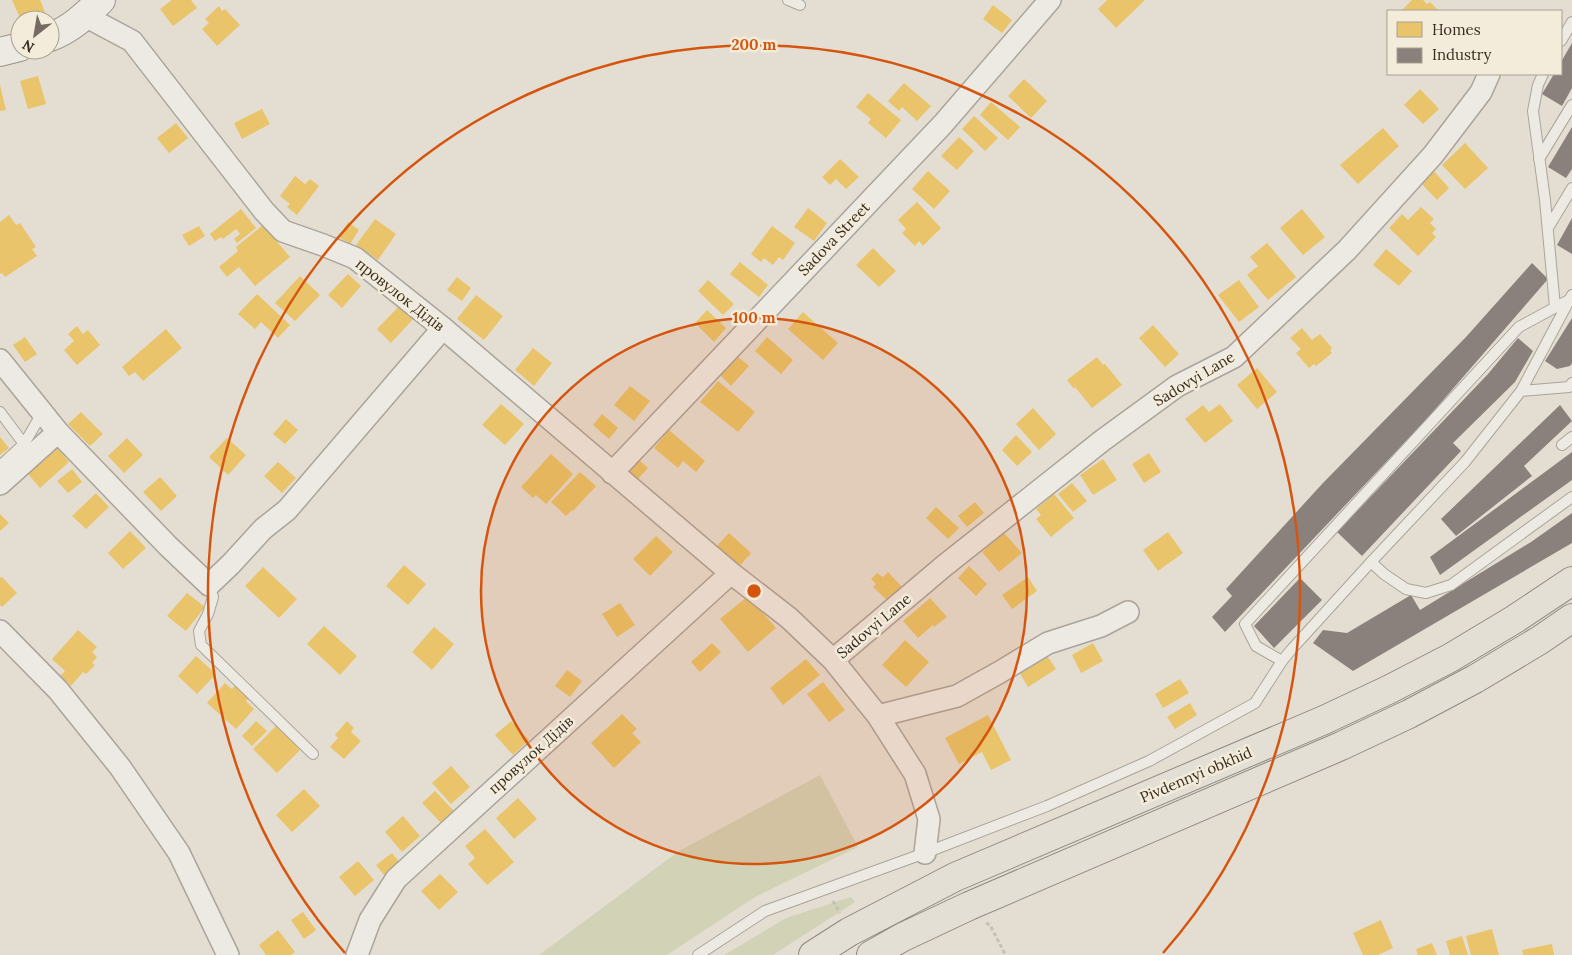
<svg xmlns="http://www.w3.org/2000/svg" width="1572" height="955" font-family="Lora,serif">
  <rect width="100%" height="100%" fill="#e4ded2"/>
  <path fill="#d2d2b6" d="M820,775L858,847L755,897L667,955H539L679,851Z
    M851,897L855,902L773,955H724L786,918Z"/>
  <path fill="#e9c46a" d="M12,0H40L45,12L27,20H21Z
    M172,0H191L197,8L173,26L160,9Z
    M1107,0H1145L1116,28L1098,9Z
    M1412,0H1423L1427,4L1430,2L1439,11H1401Z
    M993,5L1012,20L1002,33L983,19Z
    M219,6L222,11L225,9L240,25L217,46L202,29L209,23L205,19Z
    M38,76L46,104L28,109L20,81Z
    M1024,79L1047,101L1031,118L1008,96Z
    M904,83L931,106L917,121L902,107L899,111L888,101Z
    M0,85L6,110L0,111Z
    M1420,89L1439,109L1423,124L1404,105Z
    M868,93L901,120L886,138L868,123L871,119L856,107Z
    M991,102L1020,127L1008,140L980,115Z
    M262,109L270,124L242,139L234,123Z
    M974,116L998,138L985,151L962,129Z
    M176,123L188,138L169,153L157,138Z
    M1383,128L1399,146L1358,184L1340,165Z
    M959,137L974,151L957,170L941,156Z
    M1465,143L1488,168L1465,189L1442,165Z
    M840,159L859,177L846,189L836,179L830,185L822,177Z
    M1432,169L1449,188L1437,200L1419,181Z
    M928,171L950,191L934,209L912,189Z
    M295,176L305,184L310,179L319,186L297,215L287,207L290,204L280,196Z
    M917,202L941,228L923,246L919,241L915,246L902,233L906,229L898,220Z
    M1421,207L1434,219L1430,223L1436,229L1432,233L1436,237L1418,256L1389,228L1402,214L1408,220Z
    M808,208L827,223L814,241L794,227Z
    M241,209L256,228L237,243L234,239L240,234L236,229L223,239L221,237L215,241L210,234Z
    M1302,209L1325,237L1303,255L1280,228Z
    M9,215L16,225L20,223L36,247L32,249L37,256L5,277L2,273L0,274V222Z
    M375,219L396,234L378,260L356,245Z
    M348,222L359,230L350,244L339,237Z
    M263,225L290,257L255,286L239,267L227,277L219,267L238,251L236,247Z
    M199,226L205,236L189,246L182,235Z
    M772,226L795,243L783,260L779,257L773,265L764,258L761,262L751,254Z
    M1267,243L1296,277L1268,300L1247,275L1258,266L1250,257Z
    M873,248L896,271L879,287L856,265Z
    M1386,249L1412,271L1399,286L1373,265Z
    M740,262L768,285L759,297L730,274Z
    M348,274L361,286L342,308L328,295Z
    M300,276L320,295L295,321L275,303Z
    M457,277L471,288L462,301L447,290Z
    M708,280L734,304L723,315L698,291Z
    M1239,280L1259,307L1239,322L1218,295Z
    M257,294L290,325L278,338L261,322L255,329L238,314Z
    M476,295L503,316L484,340L457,319Z
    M401,304L415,317L391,343L377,329Z
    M707,310L726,328L714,342L695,323Z
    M803,312L838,343L823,360L788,329Z
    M1153,325L1179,354L1165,367L1139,338Z
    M77,326L83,334L88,330L100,345L77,365L64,350L74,341L68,334Z
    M1302,328L1312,340L1320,334L1332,348L1330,351L1332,353L1316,366L1314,364L1309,368L1296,353L1301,349L1290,338Z
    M166,329L182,348L143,381L135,372L129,376L122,367Z
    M25,337L37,354L25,362L13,345Z
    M767,337L793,360L781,374L755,351Z
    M533,348L552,363L534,386L515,370Z
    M736,355L749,366L731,386L719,374Z
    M1097,357L1103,365L1105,364L1122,385L1092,408L1075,387L1074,389L1067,380Z
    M1257,368L1277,392L1257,409L1237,385Z
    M718,381L755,412L738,432L700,402Z
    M630,386L650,401L634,421L614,405Z
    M501,404L524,424L505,445L482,425Z
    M1220,404L1233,421L1205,443L1185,419L1203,405L1209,412Z
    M1033,408L1056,434L1039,450L1016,424Z
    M81,412L103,434L90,446L68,424Z
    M602,414L618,428L609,439L593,425Z
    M286,419L298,430L285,444L273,434Z
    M669,430L705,461L696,472L683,461L678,468L654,448Z
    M1016,435L1032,452L1017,466L1002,450Z
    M0,437L9,448L0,455Z
    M127,438L143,455L124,473L108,456Z
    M227,438L246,455L228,475L209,457Z
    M57,447L69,462L40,488L27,473Z
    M1149,453L1161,472L1144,483L1132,464Z
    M551,454L573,474L546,504L536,495L533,498L521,487Z
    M636,457L648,468L636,481L624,471Z
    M1103,459L1117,480L1093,495L1080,475Z
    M278,462L296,478L282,493L264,476Z
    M72,469L82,482L68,493L57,481Z
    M580,472L596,486L573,511L572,510L566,516L551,502Z
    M160,477L177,496L161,511L143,492Z
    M1072,483L1087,501L1073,512L1058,494Z
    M96,493L109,507L86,529L72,516Z
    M1054,494L1074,518L1051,537L1036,519L1041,515L1036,509Z
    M975,502L984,513L967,527L958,516Z
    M936,507L959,528L948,539L926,518Z
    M0,514L9,523L0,531Z
    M130,531L146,548L123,569L108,553Z
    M1168,532L1183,553L1158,571L1143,550Z
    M729,533L751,553L738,568L715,548Z
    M1004,533L1022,553L999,572L982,552Z
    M656,536L673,552L650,576L633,559Z
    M404,565L426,584L408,605L386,586Z
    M969,566L987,584L976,596L958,578Z
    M263,567L297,599L279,618L245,586Z
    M888,572L903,588L889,602L873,587L876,584L871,579L877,573L883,577Z
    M2,577L17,593L2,607L0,605V578Z
    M1028,577L1037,591L1012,609L1002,595Z
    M187,593L205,607L186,631L167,616Z
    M748,596L776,628L748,652L720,619Z
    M930,598L947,617L934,627L933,625L918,638L903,621Z
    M620,603L635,625L617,637L602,614Z
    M324,626L357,656L340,675L307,644Z
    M434,627L454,644L432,670L412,652Z
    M78,630L97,647L92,652L97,657L92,663L95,665L86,674L83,672L71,686L60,676L65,671L52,659Z
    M905,640L929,662L906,687L882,665Z
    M712,643L721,652L700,672L691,662Z
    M1093,643L1103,661L1081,673L1072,655Z
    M1046,654L1056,669L1028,687L1019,672Z
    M196,656L216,674L197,694L178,676Z
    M806,659L820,675L783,705L770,688Z
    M567,670L582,681L570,697L555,686Z
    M1180,679L1189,693L1163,708L1155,694Z
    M823,682L845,710L829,722L807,694Z
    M225,683L232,689L237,683L251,696L246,701L254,709L236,729L207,703Z
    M1190,703L1197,715L1175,729L1167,717Z
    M622,714L637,729L632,733L641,742L614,768L591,743Z
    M988,715L1011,760L991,770L982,752L959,764L945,738Z
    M256,721L267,731L252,746L242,736Z
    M347,721L354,728L351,732L361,741L344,759L330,747L338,738L335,735Z
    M511,721L529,740L513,755L495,735Z
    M277,725L300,750L277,773L253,749Z
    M451,766L470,787L451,804L432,783Z
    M304,789L320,806L292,832L276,815Z
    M435,791L454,811L441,823L422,803Z
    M518,798L537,819L514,839L496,818Z
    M403,816L420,836L402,852L385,832Z
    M485,829L514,862L487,885L468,864L475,858L465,846Z
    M392,853L400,863L384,875L376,865Z
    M358,861L374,880L355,896L339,877Z
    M440,874L458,892L439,910L421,891Z
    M303,912L316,930L304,939L291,920Z
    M1381,920L1393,948L1378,955H1363L1353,933Z
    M1492,929L1499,955H1471L1466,936Z
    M278,930L295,952L291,955H266L259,945Z
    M1462,936L1468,955H1450L1446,941Z
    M1432,943L1437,955H1418L1416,949Z
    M1552,944L1554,955H1523L1522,950Z"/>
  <path fill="#8a817c" d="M1572,43V88L1562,106L1542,94L1554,74H1561V62Z
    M1572,127V169L1566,178L1548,167Z
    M1572,218V254L1557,245Z
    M1532,263L1548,279L1425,421L1225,632L1212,617L1232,596L1226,589L1323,483L1466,337Z
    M1572,318V363L1570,366L1557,369L1545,361Z
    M1518,338L1533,351L1515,382L1453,443L1461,451L1362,556L1337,532L1488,374Z
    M1560,405L1572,421L1524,466L1532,476L1456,536L1441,519Z
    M1572,452V480L1440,575L1430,557Z
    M1572,513V543L1353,671L1313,643L1323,630L1347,633L1411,595L1420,610L1531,542Z
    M1300,578L1322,600L1274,648L1254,626Z"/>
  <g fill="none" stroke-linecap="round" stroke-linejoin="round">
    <g stroke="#aaa49a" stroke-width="12">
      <path id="lane" d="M788,0L800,5
        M1561,41L1572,22
        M1543,74L1538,85L1533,111L1545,200L1555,307
        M1539,159L1572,105
        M1548,228L1572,188
        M1521,391L1569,387L1572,383
        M0,412L24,444L0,466
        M24,444L38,420L44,413
        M1562,445L1572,437
        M1371,562L1384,574L1406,589L1426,593L1451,585L1572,497
        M209,585L213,597L208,614L199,631L201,645L313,754
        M1282,661L1256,646L1245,624L1519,327L1569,300
        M698,955L765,911L925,853L1047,806L1149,761L1255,703L1282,661L1291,650L1371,562L1465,462L1521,391L1572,295"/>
    </g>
    <g stroke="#aaa49a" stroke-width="24">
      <path id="street" d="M85,16L132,41L264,211L283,231L323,245L355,258L443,328L731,573L789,618L833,660L878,716L915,774L929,819L925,853
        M0,360L58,432L168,546L209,585L231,564L263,529L287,510L443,328
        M612,473L943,124L1050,0
        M0,484L58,432
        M0,631L58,690L120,767L179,853L228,955
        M833,660L944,566L1103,440L1177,386L1234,357L1347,250L1433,155L1481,92L1489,74
        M878,716L957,696L1000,672L1048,643L1101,626L1128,612
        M357,955L370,920L396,879L731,573"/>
    </g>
    <g stroke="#99938a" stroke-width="30">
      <path id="secondary" d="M50,37C70,30 86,15 101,0
        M0,52L20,47"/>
    </g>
    <g stroke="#8f8981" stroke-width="30">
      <path id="primary" d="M813,955L849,932L955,877L1324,720L1388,690L1450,658L1515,619L1572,581
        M871,955L903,937L969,906L1341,746L1409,714L1475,679L1540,640L1572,618"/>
    </g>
    <path stroke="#c5c1b9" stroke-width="3" stroke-dasharray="4 2.5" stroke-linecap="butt" d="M833,901L840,913
      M986,923L990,925L1005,954L1004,955"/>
    <use href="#lane" stroke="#eceae3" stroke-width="10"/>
    <use href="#street" stroke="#eceae3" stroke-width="21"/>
    <use href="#secondary" stroke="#eceae3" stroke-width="28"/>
    <use href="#primary" stroke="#e4dfd5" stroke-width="28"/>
  </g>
  <circle cx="754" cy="591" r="273" fill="#d6550e" fill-opacity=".12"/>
  <g fill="none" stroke="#d6550e" stroke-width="2.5">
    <circle cx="754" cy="591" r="273"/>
    <path d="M345 953A546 546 0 1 1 1163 953"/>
  </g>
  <g text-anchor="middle" stroke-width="5" stroke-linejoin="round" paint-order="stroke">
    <g font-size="15" fill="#392d23" stroke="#f3ecda">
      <text transform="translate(834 239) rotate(-46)" y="5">Sadova Street</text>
      <text transform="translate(400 295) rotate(38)" y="5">провулок Дідів</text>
      <text transform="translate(1194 379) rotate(-31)" y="5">Sadovyi Lane</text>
      <text transform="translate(874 626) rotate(-40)" y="5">Sadovyi Lane</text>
      <text transform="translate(531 755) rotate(-42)" y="5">провулок Дідів</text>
      <text transform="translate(1196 775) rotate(-23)" y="5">Pivdennyi obkhid</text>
    </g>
  </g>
  <circle cx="754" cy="591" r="8" fill="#d6550e" stroke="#f3ecda" stroke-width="2.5"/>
  <g font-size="15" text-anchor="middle" font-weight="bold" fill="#d6550e" stroke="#f3ecda" stroke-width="5" stroke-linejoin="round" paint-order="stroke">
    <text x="754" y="50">200 m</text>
    <text x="754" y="323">100 m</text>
  </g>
  <rect x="1387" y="10" width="175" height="65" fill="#f3ecda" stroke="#a9a091"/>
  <rect x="1397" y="22" width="25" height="15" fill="#e9c46a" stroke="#a9a091"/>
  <text x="1432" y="35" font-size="15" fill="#392d23">Homes</text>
  <rect x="1397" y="48" width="25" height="15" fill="#8a817c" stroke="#a9a091"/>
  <text x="1432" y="60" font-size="15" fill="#392d23">Industry</text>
  <g transform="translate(35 35) rotate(211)"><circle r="24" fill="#f3ecda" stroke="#a9a091"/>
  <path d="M0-4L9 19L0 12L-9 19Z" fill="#756b60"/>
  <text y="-8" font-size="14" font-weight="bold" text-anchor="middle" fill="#392d23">N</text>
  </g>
</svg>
